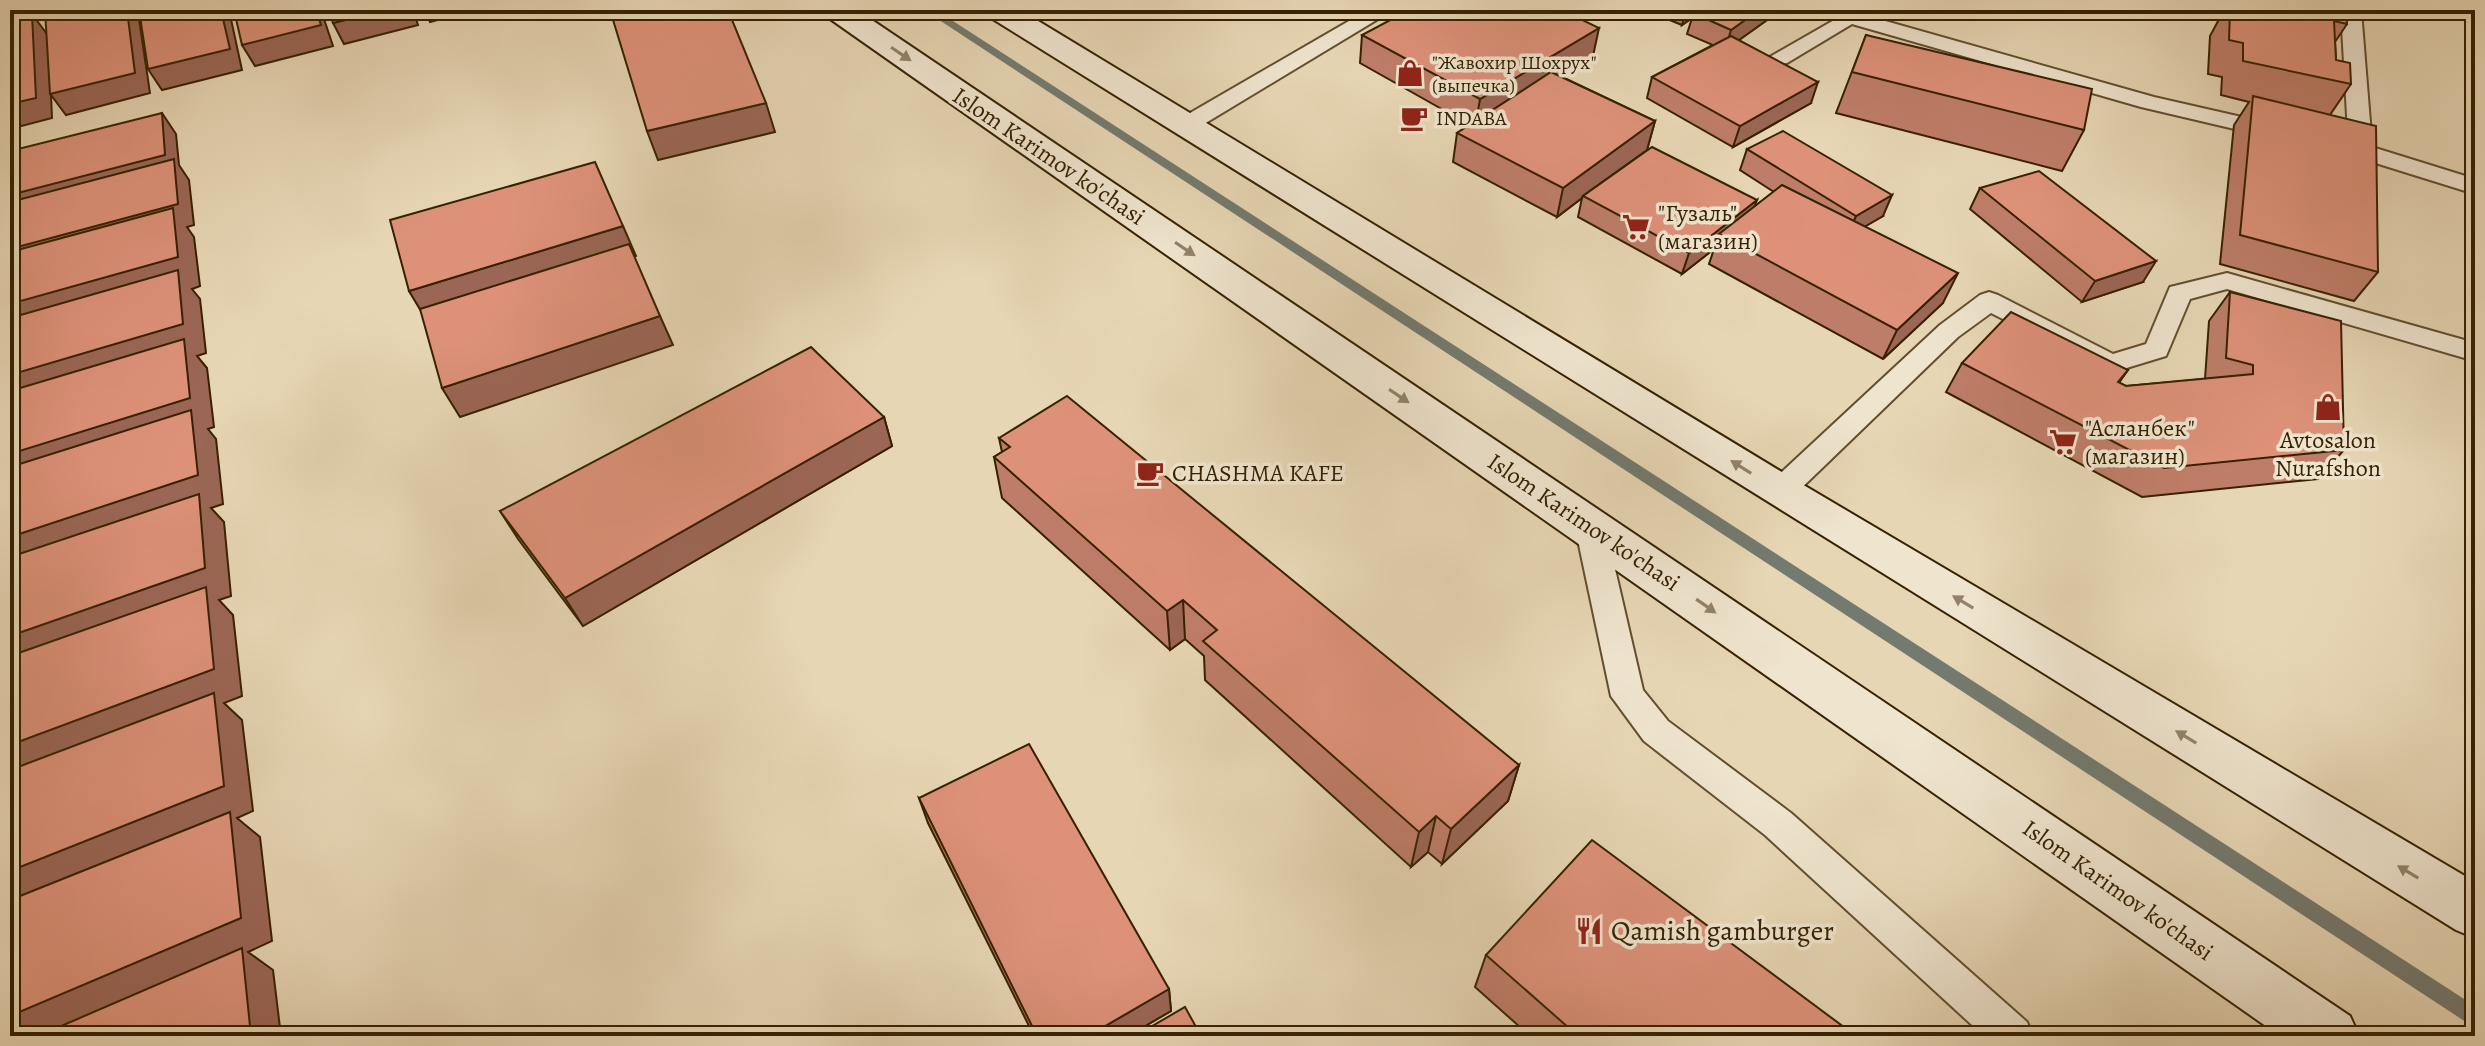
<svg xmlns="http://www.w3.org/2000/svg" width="2485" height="1046" font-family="Alegreya,serif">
<rect width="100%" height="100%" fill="#e7d6b4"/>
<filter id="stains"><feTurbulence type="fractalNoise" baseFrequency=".0025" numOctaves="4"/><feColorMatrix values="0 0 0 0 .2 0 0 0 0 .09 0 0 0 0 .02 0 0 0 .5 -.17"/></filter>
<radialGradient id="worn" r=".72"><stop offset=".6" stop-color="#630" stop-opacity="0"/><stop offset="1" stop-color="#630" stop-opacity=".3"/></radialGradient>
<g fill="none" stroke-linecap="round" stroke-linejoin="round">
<polygon fill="#737a6f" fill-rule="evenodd" points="924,10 936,10 2475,1006 2475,1028"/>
<g stroke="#624e2e" stroke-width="4">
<g id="lane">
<polygon points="1368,10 1393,10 1194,130 1178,130 1175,125 1178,120"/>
<polygon points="2341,10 2361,10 2372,147 2475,179 2475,194 2353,156 2349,151"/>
<polygon points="1850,11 2154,97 2281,126 2284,131 2281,136 2273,138 2141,107 1852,24 1787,63 1779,64 1768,58"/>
<polygon points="2227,273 2475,343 2475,361 2227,289 2190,299 2166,356 2110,373 1991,313 1958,337 1790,499 1780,502 1770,499 1765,491 1770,483 1940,325 1980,295 1989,292 1998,295 2113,354 2146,344 2170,287"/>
<polygon points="1590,514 1601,518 1605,526 1643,690 1668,721 1791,813 2027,1022 2033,1036 1984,1036 1765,835 1644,741 1611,696 1575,526 1579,518"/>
</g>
</g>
<g stroke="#624e2e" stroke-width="4">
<polygon id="street" points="10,10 31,10 27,16 10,20"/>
</g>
<g stroke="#362101" stroke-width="4">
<g id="secondary">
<polygon points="822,10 857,10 2350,1016 2359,1036 2280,1036 826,16"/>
<polygon points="984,10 1020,10 1795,480 2475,882 2475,938 2456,930 988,16"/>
</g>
</g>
<use href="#lane" fill="#efe4ce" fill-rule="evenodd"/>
<use href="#street" fill="#efe4ce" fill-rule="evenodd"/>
<use href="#secondary" fill="#efe4ce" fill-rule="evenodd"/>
</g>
<g fill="#be7d68" stroke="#362101" stroke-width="2">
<polygon points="1645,10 1781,10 1739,40 1811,103 1733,147 1647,98 1652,77 1713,45 1687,34 1692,18 1682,25"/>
<polygon points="2224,10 2346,10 2347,24 2335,42 2336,60 2351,84 2330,115 2378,272 2354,301 2220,264 2234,125 2249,102 2221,95 2222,77 2208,74 2210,36"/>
<polygon points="1362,35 1593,56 1560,76 1655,121 1647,150 1754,207 1774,192 1740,170 1747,149 1883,216 1864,226 1943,303 1883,359 1709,264 1714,249 1682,274 1578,217 1582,198 1557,217 1453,162 1457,133 1470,125 1360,63"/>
<polygon points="1866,35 2084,130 2062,171 1836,113"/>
<polygon points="1980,188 2143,282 2082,302 1970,209"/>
<polygon points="2230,292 2344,450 2318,479 2142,497 1946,392 1962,363 2128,370 2119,383 2126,386 2205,379 2209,321"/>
<polygon points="884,417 892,446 583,626 518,539 500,511"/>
<polygon points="999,438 1519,765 1508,801 1442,864 1428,852 1411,867 1205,680 1204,656 1185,639 1170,650 1002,498 994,457 1002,452"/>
<polygon points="919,798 1169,989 1171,1011 1128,1036 1034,1036 928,823"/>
<polygon points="1486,955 1856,1036 1530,1036 1475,987"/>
</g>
<g fill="#9b6655" stroke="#362101" stroke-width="2">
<polygon points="127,10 136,10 138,12 150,93 66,115 51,95 52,118 10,129 10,104 32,14 47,34"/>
<polygon points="221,10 229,10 242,70 162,90 148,69"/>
<polygon points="316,10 321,10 333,46 255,66 242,45"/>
<polygon points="386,10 413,10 418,25 344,44 333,23"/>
<polygon points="424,10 475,10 430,22"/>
<polygon points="1686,10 1703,10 1693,13 1692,18 1682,25"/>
<polygon points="1759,10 1781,10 1725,50 1731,30"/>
<polygon points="1599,28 1593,56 1475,128 1480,99"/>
<polygon points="1818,82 1811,103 1733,147 1740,126"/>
<polygon points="766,103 775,132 658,160 647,131"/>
<polygon points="162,113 176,134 179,165 189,180 194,225 187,227 194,237 200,286 192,289 200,299 206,353 197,356 207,368 214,427 208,429 216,439 223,504 211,508 224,522 231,596 219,600 233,615 242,696 224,703 242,720 253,811 237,818 260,837 272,941 248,952 273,970 281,1036 10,1036 10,195"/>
<polygon points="1655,121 1647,150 1583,196 1582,198 1557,217 1563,188"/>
<polygon points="1892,195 1883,216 1847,237 1856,216"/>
<polygon points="1757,200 1749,221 1719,234 1714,249 1682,274 1689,253"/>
<polygon points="623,226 636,256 427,321 409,291"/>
<polygon points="2156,261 2143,282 2082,302 2095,281"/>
<polygon points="1958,273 1943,303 1883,359 1897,330"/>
<polygon points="660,316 673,345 460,417 442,388"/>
<polygon points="884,417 892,446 583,626 565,598"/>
<polygon points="1183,600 1185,639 1170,650 1167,611"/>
<polygon points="1519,765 1508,801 1442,864 1451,829"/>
<polygon points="1436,816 1428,852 1411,867 1419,832"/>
<polygon points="1169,989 1171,1011 1128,1036 1088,1036"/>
</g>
<g fill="#dd9179" stroke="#362101" stroke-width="2">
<polygon points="45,10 127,10 135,73 50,94"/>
<polygon points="139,10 221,10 230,49 148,69"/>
<polygon points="234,10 316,10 321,25 242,45"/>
<polygon points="329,10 386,10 333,23"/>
<polygon points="610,10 728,10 766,103 647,131"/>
<polygon points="1409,10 1562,10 1599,28 1480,99 1362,35"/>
<polygon points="1698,10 1759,10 1731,30 1693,13"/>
<polygon points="2230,10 2346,10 2347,24 2334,21 2336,60 2350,63 2351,84 2243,61 2243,43 2229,40"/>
<polygon points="32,14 36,98 10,104 10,19"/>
<polygon points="1866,35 2092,89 2084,130 1852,72"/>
<polygon points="1731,36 1818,82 1740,126 1652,77"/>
<polygon points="1551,72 1655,121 1563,188 1457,133"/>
<polygon points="2253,96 2376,126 2378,272 2240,235"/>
<polygon points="162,113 165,155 10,195 10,151"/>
<polygon points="1783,131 1892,195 1856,216 1747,149"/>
<polygon points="1652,147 1757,200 1689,253 1583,196"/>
<polygon points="174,159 178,204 10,249 10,202"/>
<polygon points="595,162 623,226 409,291 390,220"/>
<polygon points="2039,171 2156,261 2095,281 1980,188"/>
<polygon points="1782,185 1958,273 1897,330 1719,234"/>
<polygon points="173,208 178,257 10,304 10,252"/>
<polygon points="629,244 660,316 442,388 420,309"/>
<polygon points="178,270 183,324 10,375 10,318"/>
<polygon points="2230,292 2341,321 2344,450 2164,468 1962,363 2011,312 2128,370 2118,382 2126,386 2253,374 2253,365 2226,358"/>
<polygon points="184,339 190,398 10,454 10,391"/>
<polygon points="811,347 884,417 565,598 500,511"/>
<polygon points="1067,396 1519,765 1451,829 1436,816 1419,832 1203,641 1217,630 1183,600 1167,611 994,457 1010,447 999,438"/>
<polygon points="191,410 198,475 10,537 10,467"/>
<polygon points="199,494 205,568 10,636 10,557"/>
<polygon points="206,587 214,669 10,745 10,656"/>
<polygon points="214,693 224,786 10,871 10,770"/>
<polygon points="1029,744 1169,989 1088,1036 1037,1036 919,798"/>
<polygon points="230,812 241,918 10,1016 10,900"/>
<polygon points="1592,840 1856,1036 1578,1036 1486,955"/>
<polygon points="242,948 251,1036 38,1036"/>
<polygon points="1185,1007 1201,1036 1135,1036"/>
</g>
<defs><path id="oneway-solid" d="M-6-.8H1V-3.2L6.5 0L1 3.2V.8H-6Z" transform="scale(2)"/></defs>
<g fill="#928268">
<use href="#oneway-solid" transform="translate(901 54) rotate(34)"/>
<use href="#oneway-solid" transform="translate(1185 249) rotate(34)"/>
<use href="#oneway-solid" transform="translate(1399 396) rotate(34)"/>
<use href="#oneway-solid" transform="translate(1741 467) rotate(-148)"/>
<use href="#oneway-solid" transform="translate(1963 602) rotate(-149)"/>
<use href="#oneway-solid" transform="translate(1706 606) rotate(35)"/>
<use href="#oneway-solid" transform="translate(2186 737) rotate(-149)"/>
<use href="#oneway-solid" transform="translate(2408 872) rotate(-149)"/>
</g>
<defs>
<g id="shop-bare" transform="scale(2.16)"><path d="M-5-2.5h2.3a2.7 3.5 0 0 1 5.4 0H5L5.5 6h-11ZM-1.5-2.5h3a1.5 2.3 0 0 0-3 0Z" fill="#8f2418" stroke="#efe4ce" stroke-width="2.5" paint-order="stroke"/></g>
<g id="cafe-bare" transform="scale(2.16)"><path d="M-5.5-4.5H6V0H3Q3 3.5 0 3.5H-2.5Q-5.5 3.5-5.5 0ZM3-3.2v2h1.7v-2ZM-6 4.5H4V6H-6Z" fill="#8f2418" stroke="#efe4ce" stroke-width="2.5" paint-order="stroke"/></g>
<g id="supermarket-bare" transform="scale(2.16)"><path d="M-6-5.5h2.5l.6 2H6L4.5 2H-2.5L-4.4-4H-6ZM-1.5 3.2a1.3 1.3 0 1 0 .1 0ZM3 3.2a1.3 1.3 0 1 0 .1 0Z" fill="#8f2418" stroke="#efe4ce" stroke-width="2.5" paint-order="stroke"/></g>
<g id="restaurant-bare" transform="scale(2.16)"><path d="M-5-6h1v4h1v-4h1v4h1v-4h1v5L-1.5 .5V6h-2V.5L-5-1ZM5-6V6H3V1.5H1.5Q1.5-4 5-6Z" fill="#8f2418" stroke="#efe4ce" stroke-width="2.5" paint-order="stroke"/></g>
</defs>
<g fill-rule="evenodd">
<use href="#shop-bare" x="1410" y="73"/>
<use href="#cafe-bare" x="1414" y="118"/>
<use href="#supermarket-bare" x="1636" y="227"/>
<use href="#shop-bare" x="2328" y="407"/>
<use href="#supermarket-bare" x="2063" y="442"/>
<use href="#cafe-bare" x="1150" y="473"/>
<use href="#restaurant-bare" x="1589" y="931"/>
</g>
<g text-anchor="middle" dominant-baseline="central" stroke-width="7" stroke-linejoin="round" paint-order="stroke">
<g font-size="20" fill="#362101" stroke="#efe4ce" text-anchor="start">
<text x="1432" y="62">"Жавохир Шохрух"<tspan x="1432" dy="23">(выпечка)</tspan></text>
<text x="1436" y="118">INDABA</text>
</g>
<g font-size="24" fill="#362101" stroke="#efe4ce">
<text transform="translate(1049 156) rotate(34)">Islom Karimov ko'chasi</text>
<text transform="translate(1584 522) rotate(34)">Islom Karimov ko'chasi</text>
<text transform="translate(2118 890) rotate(35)">Islom Karimov ko'chasi</text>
</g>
<g font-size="24" fill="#362101" stroke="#efe4ce" text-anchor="start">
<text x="1658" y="213">"Гузаль"<tspan x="1658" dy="28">(магазин)</tspan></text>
<text x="2085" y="428">"Асланбек"<tspan x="2085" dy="28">(магазин)</tspan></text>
<text x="2328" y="440" text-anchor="middle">Avtosalon<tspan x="2328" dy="28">Nurafshon</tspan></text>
<text x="1172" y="473">CHASHMA KAFE</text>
</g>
<g font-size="28" fill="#362101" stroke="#efe4ce" text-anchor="start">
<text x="1611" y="931">Qamish gamburger</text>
</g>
</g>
<rect width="2485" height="1046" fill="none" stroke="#e7d6b4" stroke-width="40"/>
<rect x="12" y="12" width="2461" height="1022" fill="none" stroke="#362101" stroke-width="4"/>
<rect x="20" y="20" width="2445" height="1006" fill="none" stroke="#362101" stroke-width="2"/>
<rect width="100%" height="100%" filter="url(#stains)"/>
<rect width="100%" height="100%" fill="url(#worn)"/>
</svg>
